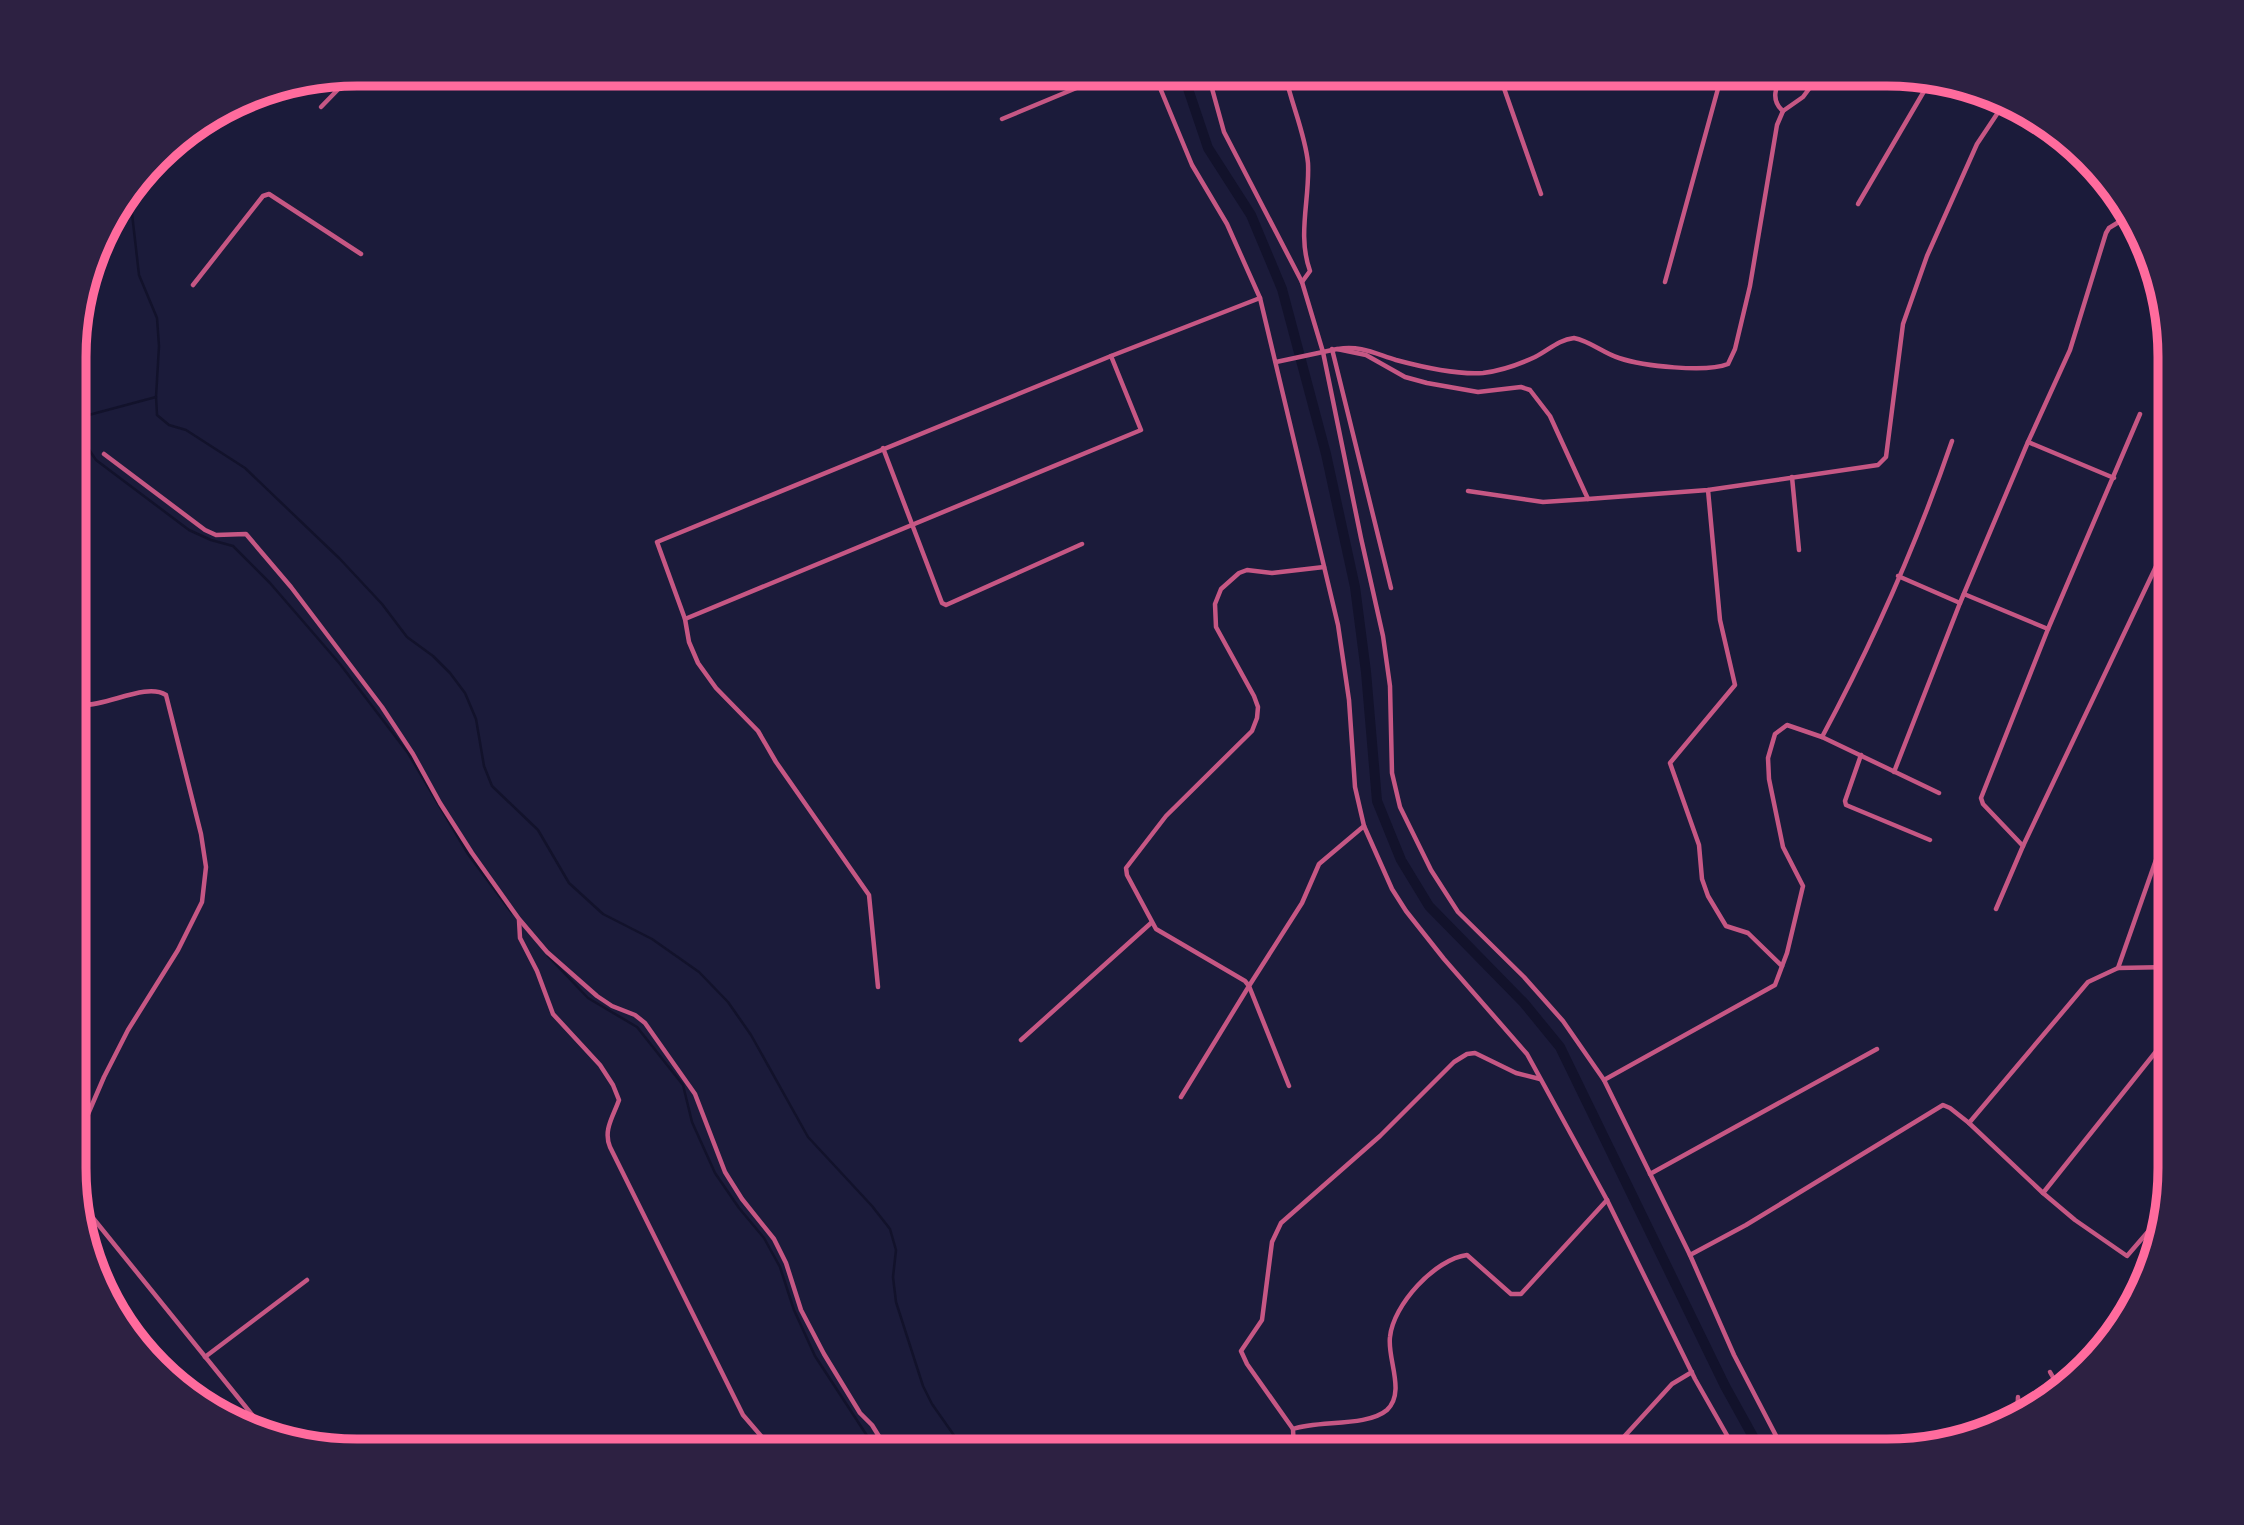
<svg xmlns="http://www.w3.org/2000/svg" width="2244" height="1525" font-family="'Roboto Serif',serif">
<rect width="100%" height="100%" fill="#1b1b3a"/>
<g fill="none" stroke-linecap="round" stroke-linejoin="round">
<g stroke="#12122b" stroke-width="2.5">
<polyline points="130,196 139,275 157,318 159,346 156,397 157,415 169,425 186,430 245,468 340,559 382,604 407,637 433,656 450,673 465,693 476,719 484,766 492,786 538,830 569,883 603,914 652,939 699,972 728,1002 751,1035 808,1137 872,1206 890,1229 896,1250 893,1277 896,1302 923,1386 932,1404 965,1451"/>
<path d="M156,397L85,416C73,429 88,448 96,460L189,530L211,540L233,546L270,583L340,664L408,753L468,854L512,913"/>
<polyline points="548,956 588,998 637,1027 683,1085 692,1122 715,1173 739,1208 764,1238 780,1267 794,1310 815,1356 877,1451"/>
</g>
<polyline stroke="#12122b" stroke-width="10" points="1183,74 1208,148 1251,215 1282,289 1326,454 1355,587 1366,672 1377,801 1401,860 1429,906 1524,1003 1560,1047 1725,1386 1761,1451"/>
<g stroke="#c65784" stroke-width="4.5">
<polyline points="1152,74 1158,83 1192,165 1227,224 1260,298 1338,625 1349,700 1355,787 1364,826 1392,889 1406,911 1444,959 1527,1054 1607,1200 1695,1379 1736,1451"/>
<polyline points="1208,74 1224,132 1302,282 1323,352 1361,538 1383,636 1390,686 1392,773 1400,807 1431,870 1458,912 1524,977 1563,1021 1604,1080 1690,1255 1734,1355 1784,1451"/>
<path d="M1285,74C1291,103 1305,133 1308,163C1310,199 1297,235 1310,271L1302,282"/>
<polyline points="1499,74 1541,194"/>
<path d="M1782,74C1776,87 1770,100 1783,111"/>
<polyline points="321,107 353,74"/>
<polyline points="1002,119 1110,74"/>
<polyline points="1858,204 1930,81"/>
<polyline points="1665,282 1722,74"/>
<polyline points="193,285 263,196 269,194 361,254"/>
<polyline points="1332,349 1391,588"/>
<path d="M1338,349C1360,345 1376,354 1396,360C1422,367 1455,375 1483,373C1499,371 1520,364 1535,357C1549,350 1558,340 1574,338C1590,341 1603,353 1619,358C1643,366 1706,373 1728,364L1735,349L1750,286L1777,125L1783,111L1803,97L1820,74"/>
<polyline points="2158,351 2170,369"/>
<polyline points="1276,362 1337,349 1366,355 1405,377 1427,383 1478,392 1521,387 1530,390 1550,416 1588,499 1708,490 1878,465 1886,457 1903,324 1927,256 1977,144 2005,102"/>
<polyline points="2028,442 2114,478"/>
<polyline points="883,448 942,603 946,605 1082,544"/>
<polyline points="104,454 205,530 216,535 246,534 291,587 382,707 413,754 440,803 472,853 519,919 547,952 597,996 612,1006 635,1015 645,1023 695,1094 725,1172 742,1199 774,1239 786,1263 801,1310 824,1354 860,1413 872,1425 888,1451"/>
<polyline points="1792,477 1799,550"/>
<polyline points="1708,490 1720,620 1735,685 1670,763 1699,845 1702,879 1708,896 1726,926 1748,933 1782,966"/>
<polyline points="1468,491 1543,502 1588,499"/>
<polyline points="1898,576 1960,603"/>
<polyline points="1964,594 2048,629"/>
<polyline points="685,619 1141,430 1111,356"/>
<path d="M76,698L81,705C106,707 146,682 166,695L201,834L206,867L202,902L178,950L128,1030L104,1077L76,1142"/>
<path d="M1822,737C1873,642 1917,543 1952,441"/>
<polyline points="1861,755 1845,801 1846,805 1930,840"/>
<polyline points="1894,772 1960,603 2028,442 2070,350 2106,233 2109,228 2132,214"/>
<polyline points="2023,846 1983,804 1981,798 2048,629 2140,414"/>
<polyline points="1996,909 2023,846 2170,537"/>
<path d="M519,920L520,938L537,971L553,1014L600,1065L613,1085L619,1100C613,1117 603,1130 610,1147L743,1415L774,1451"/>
<polyline points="2118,968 2170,820"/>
<polyline points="878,987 869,895 776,762 758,731 716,688 698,663 689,642 685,619 657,542 1111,356 1260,298"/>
<polyline points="1021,1040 1151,923"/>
<polyline points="1604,1080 1775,985 1787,953 1803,886 1783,847 1769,779 1768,758 1775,734 1787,725 1822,737 1939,793"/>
<polyline points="1289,1086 1249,986 1302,903 1319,864 1364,826"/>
<polyline points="1181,1097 1249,986 1245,981 1156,929 1127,875 1126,868 1166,816 1252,731 1257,718 1258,707 1254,696 1216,627 1215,604 1221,589 1239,573 1247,570 1272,573 1324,567"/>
<polyline points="1969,1123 2043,1193 2075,1220 2127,1256 2165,1212"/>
<polyline points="1650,1174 1877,1049"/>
<polyline points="2043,1193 2170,1034"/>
<polyline points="76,1197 270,1437"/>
<polyline points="1690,1255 1746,1225 1943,1105 1950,1108 1969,1123 2088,982 2118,968 2170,967"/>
<polyline points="205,1357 307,1280"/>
<polyline points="2050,1372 2058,1386"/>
<polyline points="2017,1417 2018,1397"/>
<polyline points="1293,1429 1247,1364 1241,1351 1262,1320 1272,1242 1281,1223 1380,1136 1454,1062 1467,1054 1475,1053 1516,1073 1540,1079"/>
<polyline points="391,1448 394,1451"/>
<polyline points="1163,1451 1181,1440"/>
<path d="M1294,1451L1293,1429C1318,1420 1367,1427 1387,1410C1406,1392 1387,1359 1390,1337C1393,1305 1435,1259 1467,1255L1511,1294H1521L1607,1200"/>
<polyline points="1611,1451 1672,1384 1692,1372"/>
</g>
</g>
<path d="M0 0H2244V1525H0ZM357 86H1887A271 271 0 0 1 2158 357V1168A271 271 0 0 1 1887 1439H357A271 271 0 0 1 86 1168V357A271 271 0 0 1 357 86Z" fill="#2d2142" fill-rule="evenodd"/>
<path fill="none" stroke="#ff6b9d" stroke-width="9" d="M357 86H1887A271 271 0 0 1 2158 357V1168A271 271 0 0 1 1887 1439H357A271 271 0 0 1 86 1168V357A271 271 0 0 1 357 86Z"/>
</svg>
